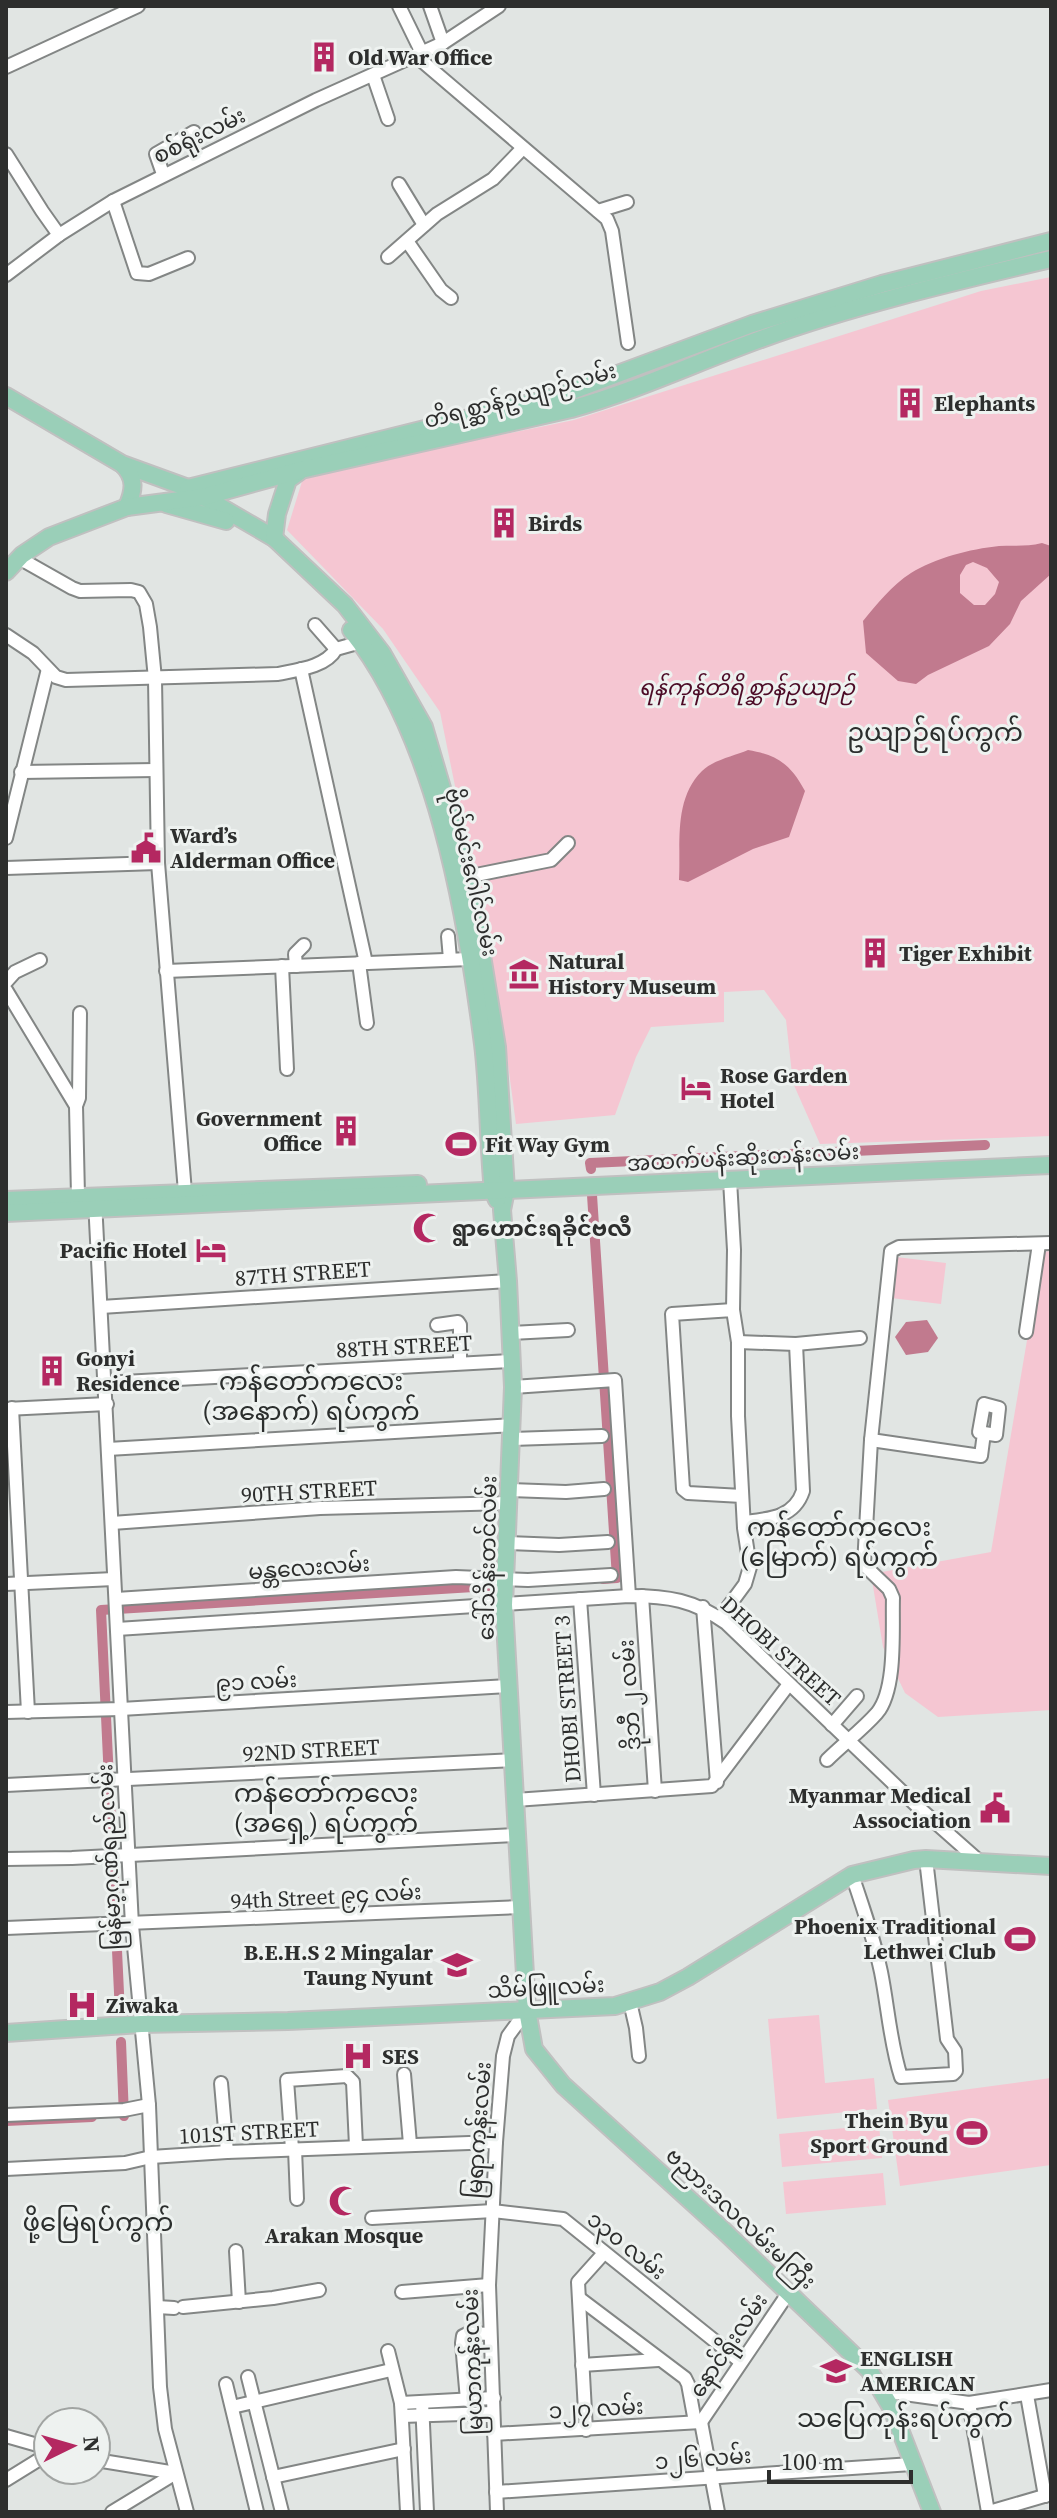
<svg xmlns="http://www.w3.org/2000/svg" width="1057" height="2518" font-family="'Source Serif 4','Noto Sans Myanmar',serif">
<rect width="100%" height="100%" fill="#e1e5e3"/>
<g fill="#f5c6d2">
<polygon points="1051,277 1051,1136 820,1144 793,1083 786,1020 764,990 724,992 724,1022 651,1027 636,1057 615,1115 516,1124 501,1013 440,712 383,629 287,530 304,475 574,420 981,291"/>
<polygon points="1051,1251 1051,1710 938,1717 905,1693 883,1647 871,1574 991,1552 1042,1252"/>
<polygon points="896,1257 946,1263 941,1304 891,1298"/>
<polygon points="819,2015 825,2083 874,2078 877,2109 777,2119 768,2019"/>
<polygon points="1051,2078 1051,2165 900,2186 888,2100"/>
<polygon points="879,2125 882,2158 782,2167 779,2134"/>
<polygon points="883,2173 886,2205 786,2214 783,2182"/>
</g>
<g fill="#c17a8e" fill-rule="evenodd">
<path d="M1042,543L1051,546V574L1021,601L1010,624L989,646L928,675L916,684L898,681L866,653L863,621C877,604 892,585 911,573C935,558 970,549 999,546C1014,545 1027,547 1042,543ZM973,562L987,568L999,582L995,594L985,605H974L960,593V575L966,565Z"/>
<path d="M748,750C778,755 791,765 805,791L789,837L753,849L688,882L679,880C681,844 673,800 702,771C713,760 734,756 748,750Z"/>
<polygon points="927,1320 938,1338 928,1352 906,1355 895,1337 906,1322"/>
</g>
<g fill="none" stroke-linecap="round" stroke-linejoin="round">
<g stroke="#c17a8e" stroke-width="10">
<polyline points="591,1169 590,1163 985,1145"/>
<polyline points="592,1195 617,1578 603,1579"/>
<polyline points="120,2014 101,1610 490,1586"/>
<polyline points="121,2042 124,2116"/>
<polyline points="6,2121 92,2117"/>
</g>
<g stroke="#838685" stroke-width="16">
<g id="minor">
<polyline points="399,6 422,53"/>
<polyline points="430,6 443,43"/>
<polyline points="416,56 607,219 612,231 628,343"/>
<polyline points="6,67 138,6"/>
<polyline points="373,75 388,119"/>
<polyline points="6,154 42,211 59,235"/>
<polyline points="163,174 156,154 194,132"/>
<polyline points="399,184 424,225"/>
<polyline points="113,201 137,273 149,274 188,258"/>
<polyline points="598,211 627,202"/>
<polyline points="407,241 441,290 451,298"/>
<polyline points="388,257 437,214 493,179 523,148"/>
<polyline points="6,275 59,235 113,201 316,100 443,43 499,6"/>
<polyline points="19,558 72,588 80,591 131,590 139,592 146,604 150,627 155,679 158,863 185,1192"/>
<polyline points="315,625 336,649"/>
<path d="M6,635L33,653L56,677L66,680L278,674C297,670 326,667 336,649L361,642"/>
<polyline points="301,669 366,963"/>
<polyline points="21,772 156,770"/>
<polyline points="6,838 48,669"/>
<polyline points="6,868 158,863"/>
<polyline points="466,877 551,860 568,843"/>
<polyline points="448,936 450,959"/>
<polyline points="359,963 367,1023"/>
<polyline points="282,966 287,1069"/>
<polyline points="296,966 295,954 304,945"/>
<polyline points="166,971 470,959"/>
<polyline points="6,982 15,972 40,960"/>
<polyline points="6,990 76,1106 78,1196"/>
<polyline points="76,1106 79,1098 80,1013"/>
<polyline points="730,1180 734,1250 733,1310"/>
<polyline points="95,1201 132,1925 149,2105 160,2387 165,2429 187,2512"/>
<polyline points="101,1307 508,1281"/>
<polyline points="437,1325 458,1322 460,1325 460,1362"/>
<polyline points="1026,1332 1039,1244"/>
<polyline points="511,1333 568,1330"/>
<polyline points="738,1342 796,1344 860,1338"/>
<polyline points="105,1383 512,1361"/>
<polyline points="513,1387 615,1380 629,1596"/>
<polyline points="12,1408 28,1712"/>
<polyline points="6,1409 107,1404"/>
<polyline points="512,1439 602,1436"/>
<polyline points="871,1440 981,1456 984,1433 979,1432 984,1404 999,1408 996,1435 984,1433"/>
<polyline points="108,1449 513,1425"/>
<polyline points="510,1490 566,1492 604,1489"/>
<path d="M744,1522C769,1519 794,1518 803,1491L796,1344"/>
<polyline points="112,1523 320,1508 508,1503"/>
<polyline points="506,1543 559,1545 608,1542"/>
<polyline points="6,1584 114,1579"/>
<polyline points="642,1596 655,1791"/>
<polyline points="116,1599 456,1577 528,1580 611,1575"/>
<polyline points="580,1599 594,1795"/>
<polyline points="703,1607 717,1782"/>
<polyline points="720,1618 745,1584 750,1567 744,1528 738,1416 738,1342 733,1310 672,1314 683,1489 688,1493 742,1496"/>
<path d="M117,1629L629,1596C668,1596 694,1600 726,1623L918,1807L979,1861"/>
<polyline points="6,1712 121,1709 508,1686"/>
<polyline points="832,1725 857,1696"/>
<path d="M827,1760C843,1744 862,1730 877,1713C897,1689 892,1628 893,1598L889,1589L864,1565L871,1440L891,1251L899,1247L1051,1243"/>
<polyline points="6,1785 513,1760"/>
<polyline points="515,1800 712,1786 789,1684"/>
<polyline points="6,1859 72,1858 517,1835"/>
<path d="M852,1875C863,1907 874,1939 881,1972C888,2007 890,2043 901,2077L953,2074L956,2071L955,2051L947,2039L926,1859"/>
<polyline points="6,1928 521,1907"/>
<polyline points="630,2002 636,2028 639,2056"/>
<polyline points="404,2074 410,2144"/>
<polyline points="221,2083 227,2152"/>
<polyline points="6,2115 124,2110 149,2105"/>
<polyline points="292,2149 287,2080 347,2076 353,2082 356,2146"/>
<polyline points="295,2149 297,2199"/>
<polyline points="6,2169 125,2163 151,2157 227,2152 496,2142"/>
<polyline points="372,2218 493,2211 563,2219 741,2362"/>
<polyline points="236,2251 239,2302"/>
<polyline points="402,2292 489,2285"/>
<polyline points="579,2298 685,2378 688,2384 695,2422"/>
<polyline points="157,2307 174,2308"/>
<polyline points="183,2307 273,2298 319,2290"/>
<polyline points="388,2351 401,2403 407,2512"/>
<polyline points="582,2365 658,2360"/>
<polyline points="248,2377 282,2512"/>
<polyline points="226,2384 257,2512"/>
<polyline points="883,2391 969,2403 1051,2390"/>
<polyline points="1027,2395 1045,2496"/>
<polyline points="467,2400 462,2343 463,2336 469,2333 490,2334"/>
<polyline points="422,2402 427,2512"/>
<polyline points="401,2403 494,2398"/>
<polyline points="969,2403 988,2512"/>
<polyline points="232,2407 391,2370"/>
<polyline points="402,2416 493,2413"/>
<polyline points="701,2422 789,2292"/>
<polyline points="701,2422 718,2512"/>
<polyline points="586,2430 578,2282 604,2253"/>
<polyline points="494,2434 701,2422"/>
<polyline points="6,2436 48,2448"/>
<polyline points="96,2460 176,2473"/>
<polyline points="273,2477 404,2449"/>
<polyline points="6,2480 48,2454"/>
<polyline points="496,2492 912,2464"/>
<polyline points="112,2512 176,2473"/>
<polyline points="497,2512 489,2285 496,2142 503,2056 508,2036 527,2010"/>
<polyline points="989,2512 1051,2494"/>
</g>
</g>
<g stroke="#c0c0c0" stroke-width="20">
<g id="major">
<polyline points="6,396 122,464 188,488 274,538 345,605 382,653 424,727 462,856 477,925 497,1047 506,1190 502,1210 508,1281 513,1387 504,1605 527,2010 534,2049 563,2085 724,2231 869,2370 892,2409 932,2512"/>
<path d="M123,465C136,478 134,491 127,507"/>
<polyline points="188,488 561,395 752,324 882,284 1051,241"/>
<polyline points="166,504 226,521"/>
<polyline points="274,538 277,514 288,480 299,472"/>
<path d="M6,572L22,555L49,537L127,507L203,497L301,470L571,409C636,391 697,362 761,339C855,305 954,282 1051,259"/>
<path d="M351,630C436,737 466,912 483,1044C489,1093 488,1142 493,1191L497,1200"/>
<polyline points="6,1200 418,1184"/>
<polyline points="6,1213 1051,1165"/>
<polyline points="6,2033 141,2024 288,2021 615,2006 660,1992 688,1977 852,1875 914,1860 926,1859 1051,1866"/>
</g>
</g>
<use href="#minor" stroke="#fff" stroke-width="12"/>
<use href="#major" stroke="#9acfb8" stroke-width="16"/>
</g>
<defs>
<g id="building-bare" transform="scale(2.4)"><path d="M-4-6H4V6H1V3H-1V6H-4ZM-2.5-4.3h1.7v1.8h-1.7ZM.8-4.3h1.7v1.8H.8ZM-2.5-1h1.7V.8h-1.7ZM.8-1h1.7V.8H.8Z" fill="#b42861" stroke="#eef2f0" stroke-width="2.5" paint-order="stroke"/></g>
<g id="civic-bare" transform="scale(2.4)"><path d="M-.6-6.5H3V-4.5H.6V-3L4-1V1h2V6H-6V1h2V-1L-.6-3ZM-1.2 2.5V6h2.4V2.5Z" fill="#b42861" stroke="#eef2f0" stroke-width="2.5" paint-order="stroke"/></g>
<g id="museum-bare" transform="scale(2.4)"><path d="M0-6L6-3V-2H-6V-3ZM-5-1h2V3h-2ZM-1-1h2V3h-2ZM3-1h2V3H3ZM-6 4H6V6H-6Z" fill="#b42861" stroke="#eef2f0" stroke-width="2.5" paint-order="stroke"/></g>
<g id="hotel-bare" transform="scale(2.4)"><path d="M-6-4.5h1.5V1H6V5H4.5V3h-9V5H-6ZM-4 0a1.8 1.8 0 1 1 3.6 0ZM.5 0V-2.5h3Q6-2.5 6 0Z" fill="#b42861" stroke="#eef2f0" stroke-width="2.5" paint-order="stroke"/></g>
<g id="stadium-bare" transform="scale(2.4)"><path d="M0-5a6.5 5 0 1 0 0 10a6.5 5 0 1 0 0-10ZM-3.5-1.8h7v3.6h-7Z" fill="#b42861" stroke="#eef2f0" stroke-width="2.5" paint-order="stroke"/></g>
<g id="mosque-bare" transform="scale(2.4)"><path d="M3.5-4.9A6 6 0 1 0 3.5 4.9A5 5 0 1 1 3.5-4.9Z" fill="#b42861" stroke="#eef2f0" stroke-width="2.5" paint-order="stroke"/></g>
<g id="school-bare" transform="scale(2.4)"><path d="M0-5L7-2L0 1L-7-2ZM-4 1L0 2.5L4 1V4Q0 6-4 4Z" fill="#b42861" stroke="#eef2f0" stroke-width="2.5" paint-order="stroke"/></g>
<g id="hospital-bare" transform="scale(2.4)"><path d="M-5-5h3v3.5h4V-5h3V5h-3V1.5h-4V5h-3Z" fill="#b42861" stroke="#eef2f0" stroke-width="2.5" paint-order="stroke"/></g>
</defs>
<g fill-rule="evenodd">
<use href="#building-bare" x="324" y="57"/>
<use href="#building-bare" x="910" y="403"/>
<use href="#building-bare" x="504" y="523"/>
<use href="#civic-bare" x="146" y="848"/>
<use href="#building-bare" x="875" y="953"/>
<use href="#museum-bare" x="524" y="974"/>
<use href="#hotel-bare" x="696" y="1088"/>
<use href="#building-bare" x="346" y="1131"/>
<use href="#stadium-bare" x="461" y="1144"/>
<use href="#mosque-bare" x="428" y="1228"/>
<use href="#hotel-bare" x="211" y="1250"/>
<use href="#building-bare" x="52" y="1371"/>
<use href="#civic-bare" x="995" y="1808"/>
<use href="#stadium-bare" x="1020" y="1939"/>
<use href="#school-bare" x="457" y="1965"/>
<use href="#hospital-bare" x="82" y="2005"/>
<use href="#hospital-bare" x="358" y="2056"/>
<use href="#stadium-bare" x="972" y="2133"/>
<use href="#mosque-bare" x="344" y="2201"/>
<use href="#school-bare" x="836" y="2371"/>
</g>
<g text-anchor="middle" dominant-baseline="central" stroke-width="6" stroke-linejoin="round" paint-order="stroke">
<g font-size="22" font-weight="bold" fill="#2d2e2d" stroke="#eef2f0" text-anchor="start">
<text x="348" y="57">Old War Office</text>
<text x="934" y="403">Elephants</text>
<text x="528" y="523">Birds</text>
<text x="170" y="835">Ward’s<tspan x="170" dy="25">Alderman Office</tspan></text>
<text x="899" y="953">Tiger Exhibit</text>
<text x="548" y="961">Natural<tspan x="548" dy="25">History Museum</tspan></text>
<text x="720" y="1075">Rose Garden<tspan x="720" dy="25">Hotel</tspan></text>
<text x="322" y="1118" text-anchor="end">Government<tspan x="322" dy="25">Office</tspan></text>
<text x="485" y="1144">Fit Way Gym</text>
<text x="452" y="1228">ရွာဟောင်းရခိုင်ဗလီ</text>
<text x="187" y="1250" text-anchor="end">Pacific Hotel</text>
<text x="76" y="1358">Gonyi<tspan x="76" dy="25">Residence</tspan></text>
<text x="971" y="1795" text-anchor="end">Myanmar Medical<tspan x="971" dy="25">Association</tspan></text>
<text x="996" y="1926" text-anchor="end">Phoenix Traditional<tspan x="996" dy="25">Lethwei Club</tspan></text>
<text x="433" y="1952" text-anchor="end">B.E.H.S 2 Mingalar<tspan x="433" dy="25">Taung Nyunt</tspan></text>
<text x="106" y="2005">Ziwaka</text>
<text x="382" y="2056">SES</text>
<text x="948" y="2120" text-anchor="end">Thein Byu<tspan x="948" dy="25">Sport Ground</tspan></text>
<text x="344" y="2235" text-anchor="middle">Arakan Mosque</text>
<text x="860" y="2358">ENGLISH<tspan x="860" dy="25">AMERICAN</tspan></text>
</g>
<g font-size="22" fill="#2d2e2d" stroke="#eef2f0">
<text transform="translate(199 135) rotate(-26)">စစ်ရုံးလမ်း</text>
<text transform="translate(520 395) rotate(-15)">တိရစ္ဆာန်ဥယျာဉ်လမ်း</text>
<text transform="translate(472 872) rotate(77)">ဗိုလ်မင်းဂေါင်လမ်း</text>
<text transform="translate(743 1157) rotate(-3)">အထက်ပန်းဆိုးတန်းလမ်း</text>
<text transform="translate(303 1273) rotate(-4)">87TH STREET</text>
<text transform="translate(404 1346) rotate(-3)">88TH STREET</text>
<text transform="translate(309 1491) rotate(-3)">90TH STREET</text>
<text transform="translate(487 1558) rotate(-89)">ဒေါ်သိန်းတင်လမ်း</text>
<text transform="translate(309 1567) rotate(-4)">မန္တလေးလမ်း</text>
<text transform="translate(781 1651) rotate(42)">DHOBI STREET</text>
<text transform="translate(256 1681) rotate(-3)">၉၁ လမ်း</text>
<text transform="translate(629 1695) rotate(-94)">ဒိုဘီ ၂ လမ်း</text>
<text transform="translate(567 1699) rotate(-94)">DHOBI STREET 3</text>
<text transform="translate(311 1750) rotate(-3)">92ND STREET</text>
<text transform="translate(109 1857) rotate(-93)">မြန်မာ့ဂုဏ်ရည်လမ်း</text>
<text transform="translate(326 1896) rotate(-3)">94th Street ၉၄ လမ်း</text>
<text transform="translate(546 1987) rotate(-3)">သိမ်ဖြူလမ်း</text>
<text transform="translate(478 2130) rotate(-86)">မြရာကုန်းလမ်း</text>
<text transform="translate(249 2132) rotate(-3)">101ST STREET</text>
<text transform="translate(741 2218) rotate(43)">ဗညားဒလလမ်းမကြီး</text>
<text transform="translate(627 2245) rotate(39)">၁၃၀ လမ်း</text>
<text transform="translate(728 2345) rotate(-56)">နောင်ရိုးလမ်း</text>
<text transform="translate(472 2362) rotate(-92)">မြယာကုန်းလမ်း</text>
<text transform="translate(596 2408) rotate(-3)">၁၂၇ လမ်း</text>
<text transform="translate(703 2458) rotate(-4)">၁၂၆ လမ်း</text>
</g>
<g font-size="22" font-style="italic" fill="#4c0b26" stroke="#eef2f0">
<text x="747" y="687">ရန်ကုန်တိရိစ္ဆာန်ဥယျာဉ်</text>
</g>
<g font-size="26" fill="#2b2e2d" stroke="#eef2f0">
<text x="935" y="732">ဥယျာဉ်ရပ်ကွက်</text>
<text x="311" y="1381">ကန်တော်ကလေး<tspan x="311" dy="30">(အနောက်) ရပ်ကွက်</tspan></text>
<text x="839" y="1527">ကန်တော်ကလေး<tspan x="839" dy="30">(မြောက်) ရပ်ကွက်</tspan></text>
<text x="326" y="1793">ကန်တော်ကလေး<tspan x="326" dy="30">(အရှေ့) ရပ်ကွက်</tspan></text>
<text x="98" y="2222">ဖို့မြေရပ်ကွက်</text>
<text x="905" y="2418">သပြေကုန်းရပ်ကွက်</text>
</g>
</g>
<rect width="1057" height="2518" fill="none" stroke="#2d2e2d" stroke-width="16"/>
<g transform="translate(72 2446) rotate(85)"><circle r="38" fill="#eef2f0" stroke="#a1a4a2" stroke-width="2"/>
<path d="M0-6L14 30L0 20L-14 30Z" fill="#b42861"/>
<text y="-12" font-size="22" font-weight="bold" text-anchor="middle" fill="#2d2e2d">N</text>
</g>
<path d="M769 2470v12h142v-12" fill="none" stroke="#2d2e2d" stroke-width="4"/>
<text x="781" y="2470" font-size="24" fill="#2d2e2d" stroke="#eef2f0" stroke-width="6" paint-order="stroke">100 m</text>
</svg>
